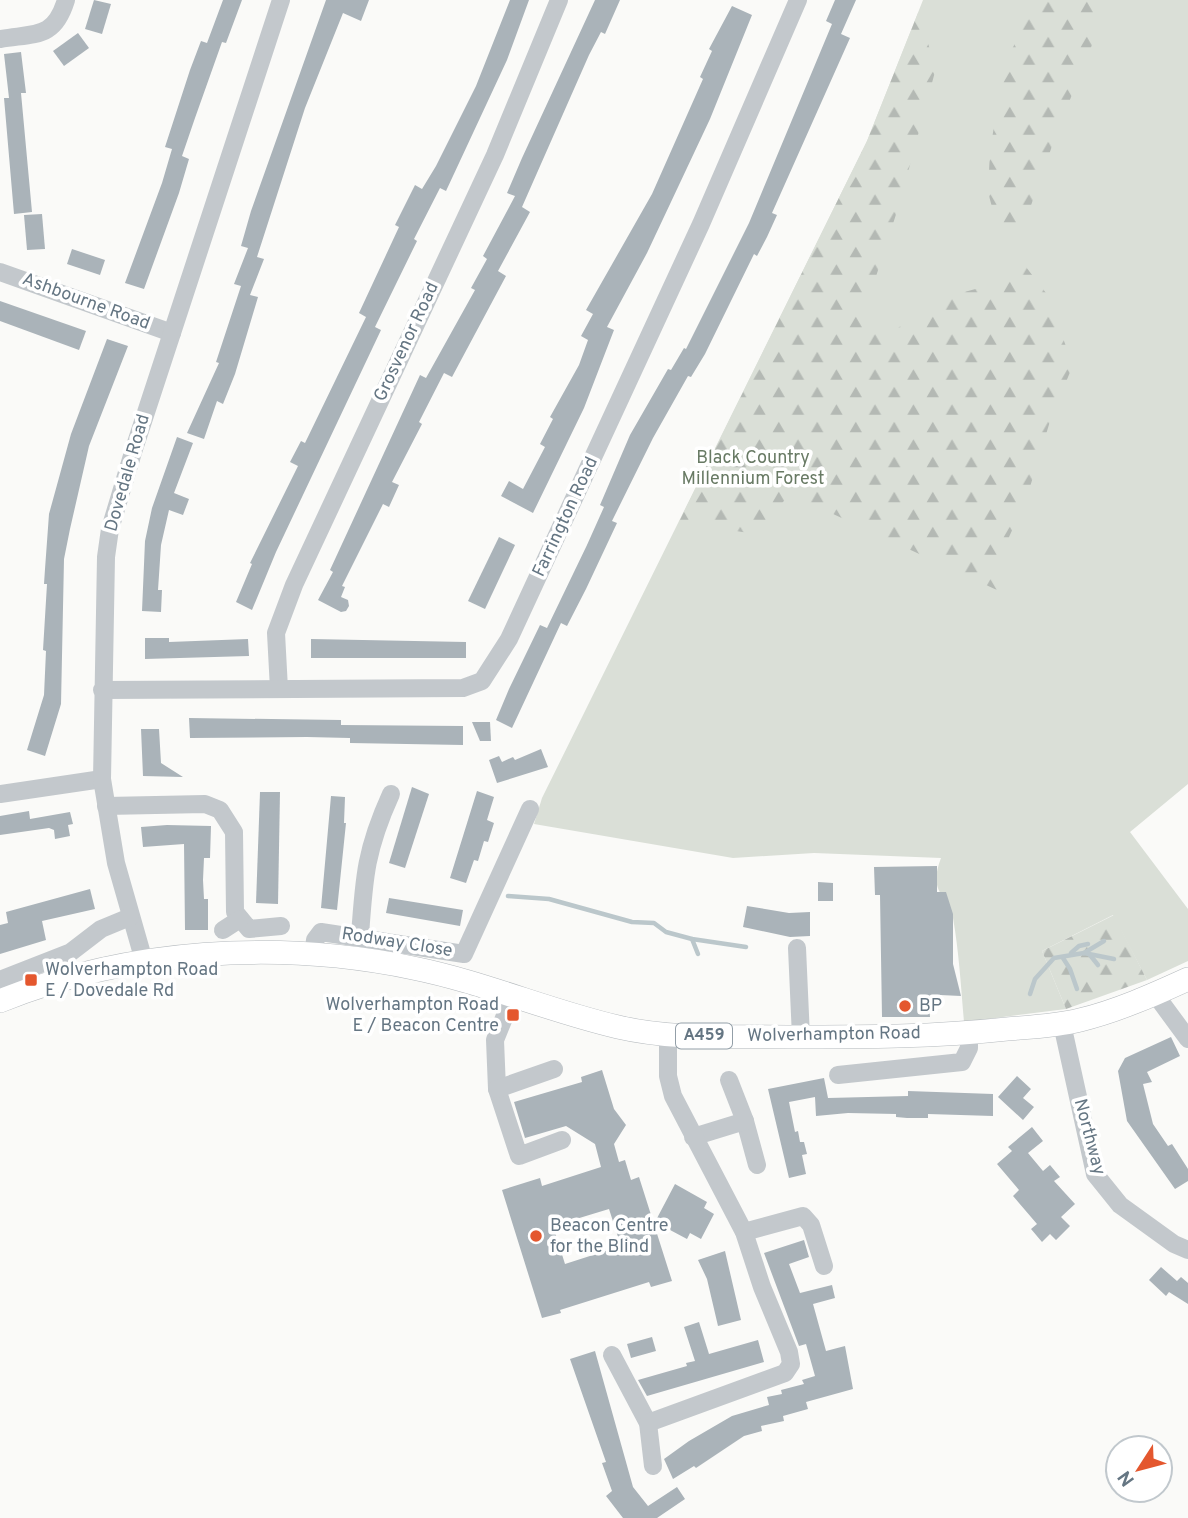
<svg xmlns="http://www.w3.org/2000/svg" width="1188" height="1518" font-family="Overpass,sans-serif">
<defs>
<pattern id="forest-firs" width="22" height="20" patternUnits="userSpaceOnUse" patternTransform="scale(1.75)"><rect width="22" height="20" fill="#dadfd7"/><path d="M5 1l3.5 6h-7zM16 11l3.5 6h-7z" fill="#b4b9b4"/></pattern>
</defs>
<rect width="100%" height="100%" fill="#fafaf8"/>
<path fill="#dadfd7" d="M923,0H1188V784L1130,832L1188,909V961L1147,980L1113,915L1042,951L1066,1009L964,1022C961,987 959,952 953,918C949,894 927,895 941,858L814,853L733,858L534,824L542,798L867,141Z"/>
<g fill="url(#forest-firs)">
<polygon points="1021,0 1110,0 1057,132 1018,242 997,226 988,192 990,151 1004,65 1034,6"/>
<polygon points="918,13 936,68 900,202 861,323 891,333 938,299 983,287 1026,267 1046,293 1073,365 1051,418 1026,500 1009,537 999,591 790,494 755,534 679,522 867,141"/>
<polygon points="1114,915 1147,980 1066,1009 1042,951"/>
</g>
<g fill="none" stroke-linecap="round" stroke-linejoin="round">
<g stroke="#bbc7cb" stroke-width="4.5">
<polyline points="508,896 549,899 632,922 654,923 666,932 692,939 746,947"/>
<polyline points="692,939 698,954"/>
<polyline points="1071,953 1079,946 1088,944"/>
<polyline points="1084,953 1104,941"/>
<polyline points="1090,955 1098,965"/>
<polyline points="1063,958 1070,969 1077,989"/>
<polyline points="1030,994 1035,979 1054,958 1084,953 1114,959"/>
</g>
</g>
<g fill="#aab3b9" fill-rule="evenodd">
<polygon points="94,0 111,4 102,34 85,29"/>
<polygon points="223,0 242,0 226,43 222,42 195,118 182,156 189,159 179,193 144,289 125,283 162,183 172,149 165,147 190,70 201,41 207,43"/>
<polygon points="326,0 369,0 361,21 343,13 305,108 257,257 264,259 250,295 258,297 235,374 223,404 217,401 204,439 187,433 219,363 216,362 241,286 234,284 248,248 241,246 251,211"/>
<polygon points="510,0 529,0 507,60 446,191 440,188 414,239 417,241 375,327 381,330 276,552 252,610 236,602 252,564 250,563 298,466 290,462 301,441 305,443 366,317 359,313 399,227 395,225 415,185 422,189 436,166 476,86"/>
<polygon points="595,0 620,0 605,34 601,32 589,55 522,207 530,212 498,271 506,276 452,377 444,373 419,422 422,424 392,482 399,485 389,507 383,504 342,586 345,587 341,597 348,600 349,606 346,611 341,612 318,600 333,572 330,570 420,375 426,378 475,290 471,288 487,259 483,256 515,196 507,193 522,158"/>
<polygon points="835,0 856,0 841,34 850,38 772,213 777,215 767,237 757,256 754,254 705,354 691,377 688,376 653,438 612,521 617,523 586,589 567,626 561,623 512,728 496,720 509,689 540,625 547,628 587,545 604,507 600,505 630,435 668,369 671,370 684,348 686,349 749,223 832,24 826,21"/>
<polygon points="732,6 752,15 710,119 647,253 607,327 614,330 584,408 533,513 501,496 509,481 523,489 545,447 540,444 553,419 550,417 579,365 588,340 581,336 593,314 586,310 652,194 703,79 700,77 712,51 709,49"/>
<polygon points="78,33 89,48 64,66 53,51"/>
<polygon points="21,52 26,93 21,93 32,212 14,214 4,98 9,98 4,54"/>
<polygon points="42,214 45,249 27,250 24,215"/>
<polygon points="72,249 105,260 100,275 67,264"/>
<polygon points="0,301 86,331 79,350 0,321"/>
<polygon points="107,339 128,346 89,446 70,529 64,559 61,704 45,756 27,750 44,695 46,651 43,650 47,584 44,584 45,569 49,514 71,434"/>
<polygon points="177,437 193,443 174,493 189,499 183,515 169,510 161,545 158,590 162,590 161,612 142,611 145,541 152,508"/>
<polygon points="499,537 515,545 485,609 468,601"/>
<polygon points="145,638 169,638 169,642 248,639 249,656 145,659"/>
<polygon points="311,639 466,642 466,658 311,658"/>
<polygon points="189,718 341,720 341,725 463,726 463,745 350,743 350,738 307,737 190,738"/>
<polygon points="472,722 490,722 491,741 480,741"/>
<polygon points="141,729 159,729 161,763 183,777 143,776"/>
<polygon points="541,749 548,767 497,783 489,760 499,756 502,762 513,757 515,760"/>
<polygon points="412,787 429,794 405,868 389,863"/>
<polygon points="477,791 494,797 487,820 494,823 488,842 484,841 478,861 474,860 466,883 450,878"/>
<polygon points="260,792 280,792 278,904 256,903"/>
<polygon points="331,796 345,797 344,823 346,823 337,910 321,908"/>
<polygon points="29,811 30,819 70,812 73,824 68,825 70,836 55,839 54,830 49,828 0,835 0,816"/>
<polygon points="167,825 211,826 210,858 204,858 203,880 204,899 208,899 208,930 185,930 184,844 143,847 141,827"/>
<polygon points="937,866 937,892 946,892 953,914 953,964 961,996 940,995 929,1005 930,1017 882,1017 880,895 875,895 874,867"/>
<polygon points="818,882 833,883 833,901 818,901"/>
<polygon points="90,889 95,909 42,921 46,940 0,954 0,925 8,923 6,912"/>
<polygon points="389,898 463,910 460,926 386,913"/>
<polygon points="747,906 789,913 810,912 810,936 790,937 743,927"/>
<polygon points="1171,1037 1180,1056 1147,1072 1152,1082 1143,1084 1153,1124 1168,1146 1172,1144 1188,1169 1188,1181 1175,1189 1127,1121 1118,1071 1125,1058"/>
<path d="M602,1070L614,1109L626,1125L614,1144L619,1162L625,1160L631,1180L639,1177L672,1281L651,1287L649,1282L560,1310L561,1313L542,1318L502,1190L540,1178L542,1186L601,1167L595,1144L566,1126L525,1138L514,1102L582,1082L581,1077ZM609,1209L621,1246L565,1264L553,1226Z"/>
<polygon points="1017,1076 1031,1089 1023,1098 1034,1107 1023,1120 998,1097"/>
<polygon points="824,1078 828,1098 908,1096 908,1091 993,1094 993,1116 928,1114 928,1118 907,1118 896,1117 896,1114 848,1113 816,1116 815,1097 789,1102 795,1132 798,1131 800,1142 804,1142 807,1154 802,1155 806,1174 789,1178 768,1089"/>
<polygon points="1032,1127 1043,1141 1028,1153 1043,1171 1050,1165 1060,1177 1054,1181 1075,1204 1061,1217 1070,1226 1056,1240 1050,1234 1042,1242 1031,1229 1037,1224 1013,1196 1019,1190 997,1164 1012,1151 1008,1147"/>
<polygon points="675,1184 707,1202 704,1208 714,1214 701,1239 690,1233 687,1239 655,1222"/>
<polygon points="804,1240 809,1257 789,1264 800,1293 832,1285 835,1298 813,1304 826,1351 845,1346 853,1389 806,1402 808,1409 783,1416 784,1421 761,1426 762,1431 744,1436 696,1468 694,1466 673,1479 664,1459 689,1441 732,1416 769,1405 767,1397 782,1394 781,1390 804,1384 802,1380 815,1376 806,1344 799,1346 764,1253"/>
<polygon points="725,1251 741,1320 718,1326 707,1279 698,1260"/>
<polygon points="1161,1267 1177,1281 1181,1277 1188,1283 1188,1304 1169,1292 1166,1296 1149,1280"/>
<polygon points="699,1322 709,1354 758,1340 764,1362 647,1396 638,1380 687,1366 686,1363 695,1361 684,1327"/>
<polygon points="652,1337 656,1351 631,1358 627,1344"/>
<polygon points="595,1351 633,1487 648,1506 677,1487 685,1499 657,1518 623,1518 606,1496 612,1491 602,1463 606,1462 570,1359"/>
</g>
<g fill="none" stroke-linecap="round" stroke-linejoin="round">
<g stroke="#b5babe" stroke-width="24">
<path id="major" d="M0,1001C128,949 278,940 413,968C483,982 549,1011 618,1027C674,1040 731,1036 788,1037C861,1037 935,1037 1007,1029C1031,1027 1056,1026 1080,1020C1117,1011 1153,995 1188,979"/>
</g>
<g stroke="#c3c8cc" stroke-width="18">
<path d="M0,39C36,33 54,39 66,0"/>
<polyline points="0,272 172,333"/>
<polyline points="279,689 276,633 294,585 495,155 559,0"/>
<polyline points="102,690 463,688 482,681 509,639 701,224 798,0"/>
<polyline points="0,794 102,779"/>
<polyline points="106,806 205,804 220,810 234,832 235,912 249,929 281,926"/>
<polyline points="223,930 240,919"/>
<path d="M360,936C364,876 366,849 391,794"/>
<polyline points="797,948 801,1037"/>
<polyline points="313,955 315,940 321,932 464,954 530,809"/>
<polyline points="144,961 116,863 102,779 106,557 110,529 134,449 281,0"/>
<polyline points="0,980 71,952 101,929 130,917"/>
<polyline points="1155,994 1188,1039"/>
<polyline points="513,996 495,1040 497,1089 519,1156 562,1140"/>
<polyline points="1062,1024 1095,1174 1120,1205 1174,1244 1188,1250"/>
<polyline points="838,1075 962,1062 969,1048 969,1033"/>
<polyline points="497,1089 554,1069"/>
<polyline points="745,1121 757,1165"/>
<polyline points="693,1137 745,1121 729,1080"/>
<polyline points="744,1232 803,1216 811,1225 824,1266"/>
<polyline points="612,1355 648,1423 653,1466"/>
<polyline points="648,1423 785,1373 791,1364 789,1352 762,1287 744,1232 673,1096 668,1076 668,1036"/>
</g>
<use href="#major" stroke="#fff" stroke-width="23"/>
</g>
<g fill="#e4572e" stroke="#fff" stroke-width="2.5">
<rect x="24" y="973" width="14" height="14" rx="3.5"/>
<circle cx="905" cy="1006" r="7"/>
<rect x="506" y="1008" width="14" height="14" rx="3.5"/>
<circle cx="536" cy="1236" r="7"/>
</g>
<g text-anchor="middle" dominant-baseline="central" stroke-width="7" stroke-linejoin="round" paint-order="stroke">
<rect fill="#fff" stroke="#939fa8" stroke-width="2" x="676" y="1023.5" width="56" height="25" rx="5"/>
<g font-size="16" font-weight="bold" fill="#657683">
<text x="704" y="1036">A459</text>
</g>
<g font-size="18" fill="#657683" stroke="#fff">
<text transform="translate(86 302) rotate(20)">Ashbourne Road</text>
<text transform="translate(407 342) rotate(-65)">Grosvenor Road</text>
<text transform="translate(128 473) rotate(-74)">Dovedale Road</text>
<text transform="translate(566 517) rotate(-65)">Farrington Road</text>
<text transform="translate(397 943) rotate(9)">Rodway Close</text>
<text transform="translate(834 1035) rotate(-1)">Wolverhampton Road</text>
<text transform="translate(1089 1137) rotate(75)">Northway</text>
</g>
<g font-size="18" fill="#687a64" stroke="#fff">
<text x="753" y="458">Black Country<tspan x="753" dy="21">Millennium Forest</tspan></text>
</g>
<g font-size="18" fill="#657683" stroke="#fff" text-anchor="start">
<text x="45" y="970">Wolverhampton Road<tspan x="45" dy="21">E / Dovedale Rd</tspan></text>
<text x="499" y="1005" text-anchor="end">Wolverhampton Road<tspan x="499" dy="21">E / Beacon Centre</tspan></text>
<text x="919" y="1006">BP</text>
<text x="550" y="1226">Beacon Centre<tspan x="550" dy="21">for the Blind</tspan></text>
</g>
</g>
<g transform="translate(1139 1469) rotate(234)"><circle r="33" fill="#ffffff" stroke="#c1c8cd" stroke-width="2"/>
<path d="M0-5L12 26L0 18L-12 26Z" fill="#e4572e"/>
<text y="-10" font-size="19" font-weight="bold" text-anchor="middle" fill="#657683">N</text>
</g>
</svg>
